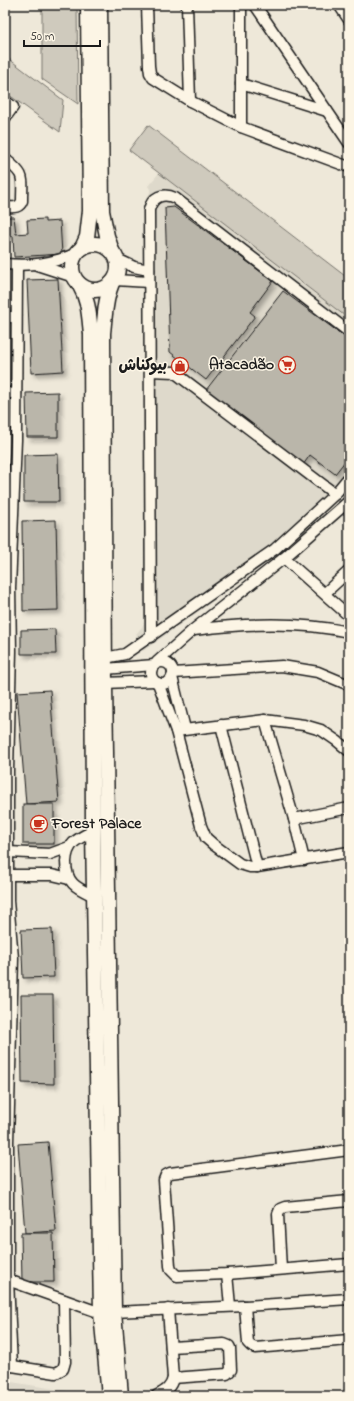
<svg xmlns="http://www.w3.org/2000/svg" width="354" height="1401" font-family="'Indie Flower','Playpen Sans Arabic',sans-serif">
<defs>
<filter id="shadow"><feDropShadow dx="3.5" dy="3.5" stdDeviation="2" flood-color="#0004"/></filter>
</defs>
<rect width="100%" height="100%" fill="#eee8d9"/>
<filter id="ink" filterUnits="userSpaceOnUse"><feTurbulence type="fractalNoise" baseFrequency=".025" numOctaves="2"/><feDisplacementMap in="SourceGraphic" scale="8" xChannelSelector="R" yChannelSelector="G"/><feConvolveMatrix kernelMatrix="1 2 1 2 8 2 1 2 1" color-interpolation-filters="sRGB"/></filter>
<g filter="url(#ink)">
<g fill="#ded9cb">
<polygon points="159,173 349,319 349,492 278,555 143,651 136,634 142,627 144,622 143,218 145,203 150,192 150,189 148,186"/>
<polygon points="5,1381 80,1393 81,1396 5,1396"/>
</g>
<g fill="#cfcabd" stroke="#76736c">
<polygon points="42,5 77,5 78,104 42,79"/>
<polygon points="5,56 63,100 60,132 5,92"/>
<polygon points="148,125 349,279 349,319 129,150"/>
</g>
<g fill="#bab6aa" stroke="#1c1c1c" filter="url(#shadow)">
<polygon points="174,207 273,281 250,312 255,316 206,380 170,352 165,208"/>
<polygon points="5,217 14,217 16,234 28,233 27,220 45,219 45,222 60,221 62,254 14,257 13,236 5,237"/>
<polygon points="58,279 63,371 31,373 27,280"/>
<polygon points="283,291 349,340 349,456 335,474 310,455 303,465 206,390"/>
<polygon points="58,392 58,437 27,437 26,393"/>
<polygon points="58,454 59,502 24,502 24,455"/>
<polygon points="56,520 58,610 23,611 22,521"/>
<polygon points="55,629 56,654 21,654 21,630"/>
<polygon points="50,690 59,802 26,804 17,692"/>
<rect x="23" y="804" width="31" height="40"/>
<polygon points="52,929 54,977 23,978 21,930"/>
<polygon points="21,995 53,995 54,1084 22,1083"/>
<polygon points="48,1142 56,1231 25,1233 18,1144"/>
<polygon points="21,1233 53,1233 54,1282 22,1282"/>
</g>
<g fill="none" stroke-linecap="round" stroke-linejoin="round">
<g stroke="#1c1c1c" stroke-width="13">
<g id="minor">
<polyline points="147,5 149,66 150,73 153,78 190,101 241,127 349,167"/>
<polyline points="187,5 190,101"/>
<polyline points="241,5 241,127"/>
<polyline points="255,5 349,143"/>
<polyline points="339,5 349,20"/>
<polyline points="241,84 327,111"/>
<polyline points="5,101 13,107 5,118"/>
<path d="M5,159C26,176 22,176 22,201C19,209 12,207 5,207"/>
<polyline points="117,259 134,267 149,270"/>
<path d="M5,264C32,266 52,264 77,253"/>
<polyline points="37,265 74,277"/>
<polyline points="115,280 149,282"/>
<polyline points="5,317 16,317"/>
<polyline points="150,371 174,372 335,494"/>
<polyline points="5,393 16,393"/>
<polyline points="284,558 349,616"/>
<polyline points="325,593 349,571"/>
<path d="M194,630C246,623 298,621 349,632"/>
<path d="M151,637L149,210C152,197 163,192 175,198L349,332"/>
<polyline points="105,658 125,654 275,549 335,494 349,477"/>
<circle cx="162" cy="673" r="11"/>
<polyline points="157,662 193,630 284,558 349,501"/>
<polyline points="105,669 154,665"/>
<polyline points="173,673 282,666 318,672 349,685"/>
<polyline points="172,677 185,729"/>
<polyline points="105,683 154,681"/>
<polyline points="158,683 176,731 201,826 206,838 214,845 240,864 250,867 257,867 349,852"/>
<polyline points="265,720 294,819 304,860"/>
<polyline points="221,725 257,867"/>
<polyline points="176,731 265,720 304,725 321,730 337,741 349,751"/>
<polyline points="294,819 349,808"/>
<path d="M93,831C77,839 67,843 66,862C66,884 77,888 94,896"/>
<polyline points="8,852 50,854 69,847"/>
<polyline points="8,875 52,875 69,879"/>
<polyline points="349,1150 170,1173 166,1175 164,1180 170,1266 171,1270 177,1276 227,1274 349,1264"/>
<polyline points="281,1269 278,1214 280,1209 285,1207 349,1201"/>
<polyline points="227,1274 230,1306"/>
<polyline points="5,1279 101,1313"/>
<polyline points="245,1306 248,1343 251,1346 255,1348 349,1340"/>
<polyline points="114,1312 245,1306 349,1299"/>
<polyline points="171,1347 224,1344 229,1346 230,1348 231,1370 227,1374 173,1378"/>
<polyline points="6,1365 56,1373 63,1369 65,1362 64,1300"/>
<polyline points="12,1366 8,1280 8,1142 13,958 8,901 8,771 11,651 10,588 16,440 17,265"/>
<path d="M156,1396C165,1391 171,1388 173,1378L168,1309"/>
</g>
</g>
<g stroke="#1c1c1c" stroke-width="17">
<g id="highway">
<polyline points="100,5 102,211 107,236 112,251"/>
<circle cx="95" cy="267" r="23"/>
<polyline points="82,248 87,237 90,211 88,5"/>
<path d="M112,283C105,299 105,316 103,333L105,683L114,1312L121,1396"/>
<path d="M79,284C89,301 89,315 91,334L93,831L101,1313L109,1396"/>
</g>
</g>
<use href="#minor" stroke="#fcf5e5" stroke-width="10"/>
<use href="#highway" stroke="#fcf5e5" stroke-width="14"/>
</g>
</g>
<defs>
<g id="supermarket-ring" transform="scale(0.9)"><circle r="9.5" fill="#fcf5e5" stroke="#c8321e" stroke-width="1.5"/><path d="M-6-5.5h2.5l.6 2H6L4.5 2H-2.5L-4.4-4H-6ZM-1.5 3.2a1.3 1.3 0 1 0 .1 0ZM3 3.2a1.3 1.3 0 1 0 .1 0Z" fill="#c8321e"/></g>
<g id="shop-ring" transform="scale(0.9)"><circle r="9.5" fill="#fcf5e5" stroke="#c8321e" stroke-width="1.5"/><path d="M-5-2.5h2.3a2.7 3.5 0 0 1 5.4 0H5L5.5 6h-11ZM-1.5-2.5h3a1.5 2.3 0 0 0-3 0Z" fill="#c8321e"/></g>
<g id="cafe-ring" transform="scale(0.9)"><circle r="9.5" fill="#fcf5e5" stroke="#c8321e" stroke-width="1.5"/><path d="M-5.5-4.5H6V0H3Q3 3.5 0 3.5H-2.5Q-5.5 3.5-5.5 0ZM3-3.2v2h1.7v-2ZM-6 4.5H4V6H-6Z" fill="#c8321e"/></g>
</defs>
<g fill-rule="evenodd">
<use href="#supermarket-ring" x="287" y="365"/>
<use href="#shop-ring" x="180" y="366"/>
<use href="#cafe-ring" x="39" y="824"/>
</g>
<g text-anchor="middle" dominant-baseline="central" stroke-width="3" stroke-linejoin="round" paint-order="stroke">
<g font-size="16" font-weight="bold" fill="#1c1c1c" stroke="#fcf5e5" text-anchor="end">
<text x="274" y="365">Atacadão</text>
<text x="167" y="366">بيوكناش</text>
<text x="52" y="824" text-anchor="start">Forest Palace</text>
</g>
</g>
<rect width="354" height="1401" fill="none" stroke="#fcf5e5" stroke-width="20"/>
<rect x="10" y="10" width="334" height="1381" fill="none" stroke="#1c1c1c" stroke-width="1.5" filter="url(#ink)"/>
<path d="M24 40v6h76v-6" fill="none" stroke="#1c1c1c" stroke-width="2"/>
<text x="30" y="40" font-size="12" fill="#1c1c1c" stroke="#fcf5e5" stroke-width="3" paint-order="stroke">50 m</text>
</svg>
